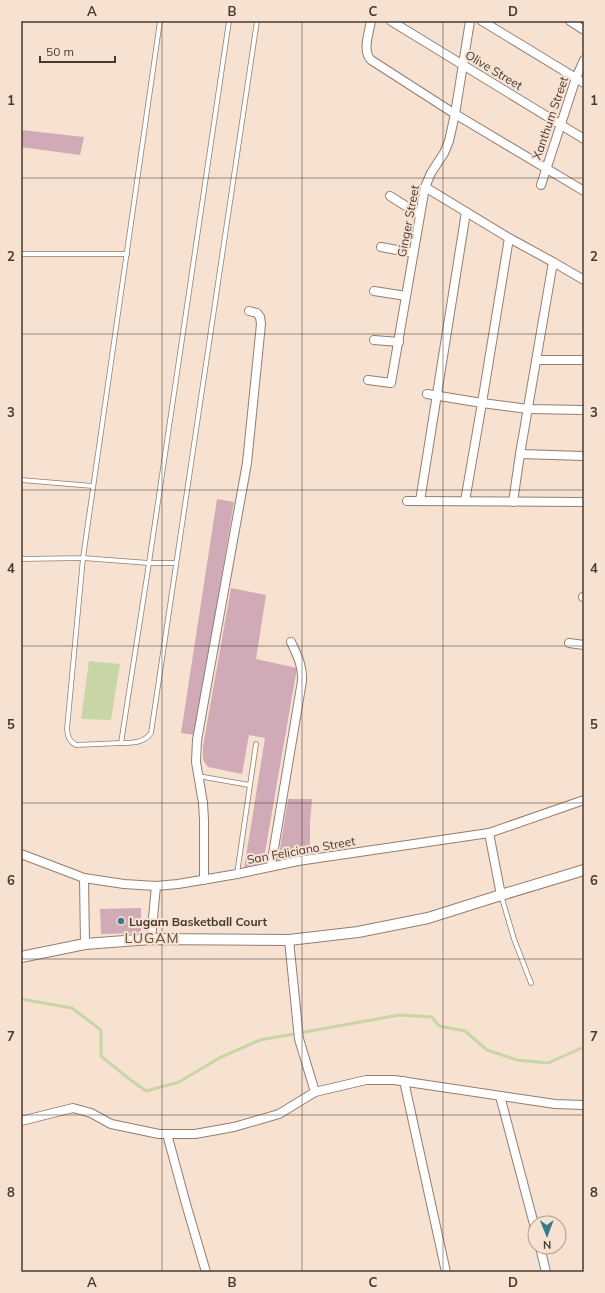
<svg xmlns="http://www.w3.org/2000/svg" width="605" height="1293" font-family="Mulish,sans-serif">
<rect width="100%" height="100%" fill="#f7e1d1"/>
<g fill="#d0aab7">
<polygon points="21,130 84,137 80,155 21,147"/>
<polygon points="217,499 234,502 195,735 181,733"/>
<polygon points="231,588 266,595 256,659 297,668 263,864 244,869 265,738 249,735 242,774 208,767 203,760 203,746"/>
<polygon points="288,799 312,799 310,822 310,853 278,861"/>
<polygon points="141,908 141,933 101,934 100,909"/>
</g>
<polygon fill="#c8d6a5" points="89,661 120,664 111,720 81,719"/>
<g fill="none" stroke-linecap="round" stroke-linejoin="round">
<polyline stroke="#c8d6a5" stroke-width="3" points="21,999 72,1008 101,1030 101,1056 128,1078 146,1091 179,1082 221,1057 260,1040 399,1015 432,1017 439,1026 465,1031 487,1050 517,1060 548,1063 584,1047"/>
<g stroke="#937e70" stroke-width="5.5">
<g id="service">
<path d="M229,21L149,563L121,743C132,743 144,743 151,733L257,21"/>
<polyline points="21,254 127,254"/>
<polyline points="21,480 93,486"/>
<polyline points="21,559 83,558 160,21"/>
<path d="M121,743L76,745C69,741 68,737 67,729L83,558L149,563H175"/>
<polyline points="198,776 249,785"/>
<polyline points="237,874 256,744"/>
<polyline points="501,895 514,939 531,983"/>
</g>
</g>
<g stroke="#937e70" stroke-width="10">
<g id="minor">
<path d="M371,21C369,33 362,51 371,60L455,114L584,191"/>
<polyline points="391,21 584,139"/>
<polyline points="482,21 584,83"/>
<polyline points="570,21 584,30"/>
<polyline points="541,185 576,78 584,60"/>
<polyline points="425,187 509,238 553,262 584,280"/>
<polyline points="390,196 420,215"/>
<polyline points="381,247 413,253"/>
<polyline points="374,291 406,296"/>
<polyline points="374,340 399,342"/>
<polyline points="537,360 584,360"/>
<polyline points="368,380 391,383 425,187 431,173 444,153 449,141 455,114 470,21"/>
<polyline points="427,394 482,403 528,409 584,410"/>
<polyline points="520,454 584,456"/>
<polyline points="407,501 584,502"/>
<polyline points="420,501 466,212"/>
<polyline points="465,501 482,403 509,238"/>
<polyline points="513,502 520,454 553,262"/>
<polyline points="583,597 584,597"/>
<polyline points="569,643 584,645"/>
<polyline points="489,833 501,895"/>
<polyline points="21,854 84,878 124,884 156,886 178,884 237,874 298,861 489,833 584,800"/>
<path d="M271,866L302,681C303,666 297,655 291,642"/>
<polyline points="84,878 85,944"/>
<polyline points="204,880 204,820 203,803 196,762 197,740 247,463 261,324 260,317 257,313 249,311"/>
<polyline points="151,939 156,886"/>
<polyline points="289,940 299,1039 315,1092"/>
<polyline points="404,1081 446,1272"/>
<polyline points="500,1096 535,1228"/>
<polyline points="21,1121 73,1108 91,1113 111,1124 159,1134 195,1134 234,1127 279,1114 315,1092 366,1080 394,1080 555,1104 584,1105"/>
<polyline points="167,1134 186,1204 206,1272"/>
<polyline points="540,1247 546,1272"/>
</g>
</g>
<g stroke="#937e70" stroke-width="12">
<polyline id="tertiary" points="21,957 85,944 151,939 289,940 358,932 428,918 501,895 584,870"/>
</g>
<use href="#service" stroke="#fff" stroke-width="4"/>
<use href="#minor" stroke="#fff" stroke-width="8"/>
<use href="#tertiary" stroke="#fff" stroke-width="10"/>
</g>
<path fill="none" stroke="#433a34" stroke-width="1" stroke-opacity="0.55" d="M162,21V1272M302,21V1272M443,21V1272M21,178H584M21,334H584M21,490H584M21,646H584M21,803H584M21,959H584M21,1115H584"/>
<circle fill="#377a8a" stroke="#f7e1d1" stroke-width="1.5" cx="121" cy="921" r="4"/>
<g text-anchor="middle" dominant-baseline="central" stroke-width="4" stroke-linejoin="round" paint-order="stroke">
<g font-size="12" fill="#433a34" stroke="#f7e1d1">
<text transform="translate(494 70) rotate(31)">Olive Street</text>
<text transform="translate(550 118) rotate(-71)">Xanthum Street</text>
<text transform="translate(408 221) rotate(-79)">Ginger Street</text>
<text transform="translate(301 850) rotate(-10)">San Feliciano Street</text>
</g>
<g font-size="12" font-weight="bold" fill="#433a34" stroke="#f7e1d1" text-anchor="start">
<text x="129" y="921">Lugam Basketball Court</text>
</g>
<g font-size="14" letter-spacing="1" fill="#635043" stroke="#f7e1d1">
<text x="152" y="938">LUGAM</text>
</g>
</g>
<rect width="605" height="1293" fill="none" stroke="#f7e1d1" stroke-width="44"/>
<g transform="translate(547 1235) rotate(179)"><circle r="19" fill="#f7e1d1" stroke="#af9e92"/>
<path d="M0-3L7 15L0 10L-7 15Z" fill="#377a8a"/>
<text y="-6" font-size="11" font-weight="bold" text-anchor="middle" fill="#433a34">N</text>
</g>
<path d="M40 56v6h75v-6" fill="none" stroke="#433a34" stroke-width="2"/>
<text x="46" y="56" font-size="12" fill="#433a34" stroke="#f7e1d1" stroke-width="3" paint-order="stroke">50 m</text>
<rect x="22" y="22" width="561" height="1249" fill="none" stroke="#433a34" stroke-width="1.5"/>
<g font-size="13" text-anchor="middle" font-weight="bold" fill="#433a34">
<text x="92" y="16">A</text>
<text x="232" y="16">B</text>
<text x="373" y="16">C</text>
<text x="513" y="16">D</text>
<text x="11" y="105">1</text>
<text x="594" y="105">1</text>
<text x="11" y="261">2</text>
<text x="594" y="261">2</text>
<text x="11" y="417">3</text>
<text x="594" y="417">3</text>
<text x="11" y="573">4</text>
<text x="594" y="573">4</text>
<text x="11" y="729">5</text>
<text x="594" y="729">5</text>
<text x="11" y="885">6</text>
<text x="594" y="885">6</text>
<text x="11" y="1041">7</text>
<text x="594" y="1041">7</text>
<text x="11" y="1197">8</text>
<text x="594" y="1197">8</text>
<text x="92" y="1287">A</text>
<text x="232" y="1287">B</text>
<text x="373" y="1287">C</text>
<text x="513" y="1287">D</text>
</g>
</svg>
